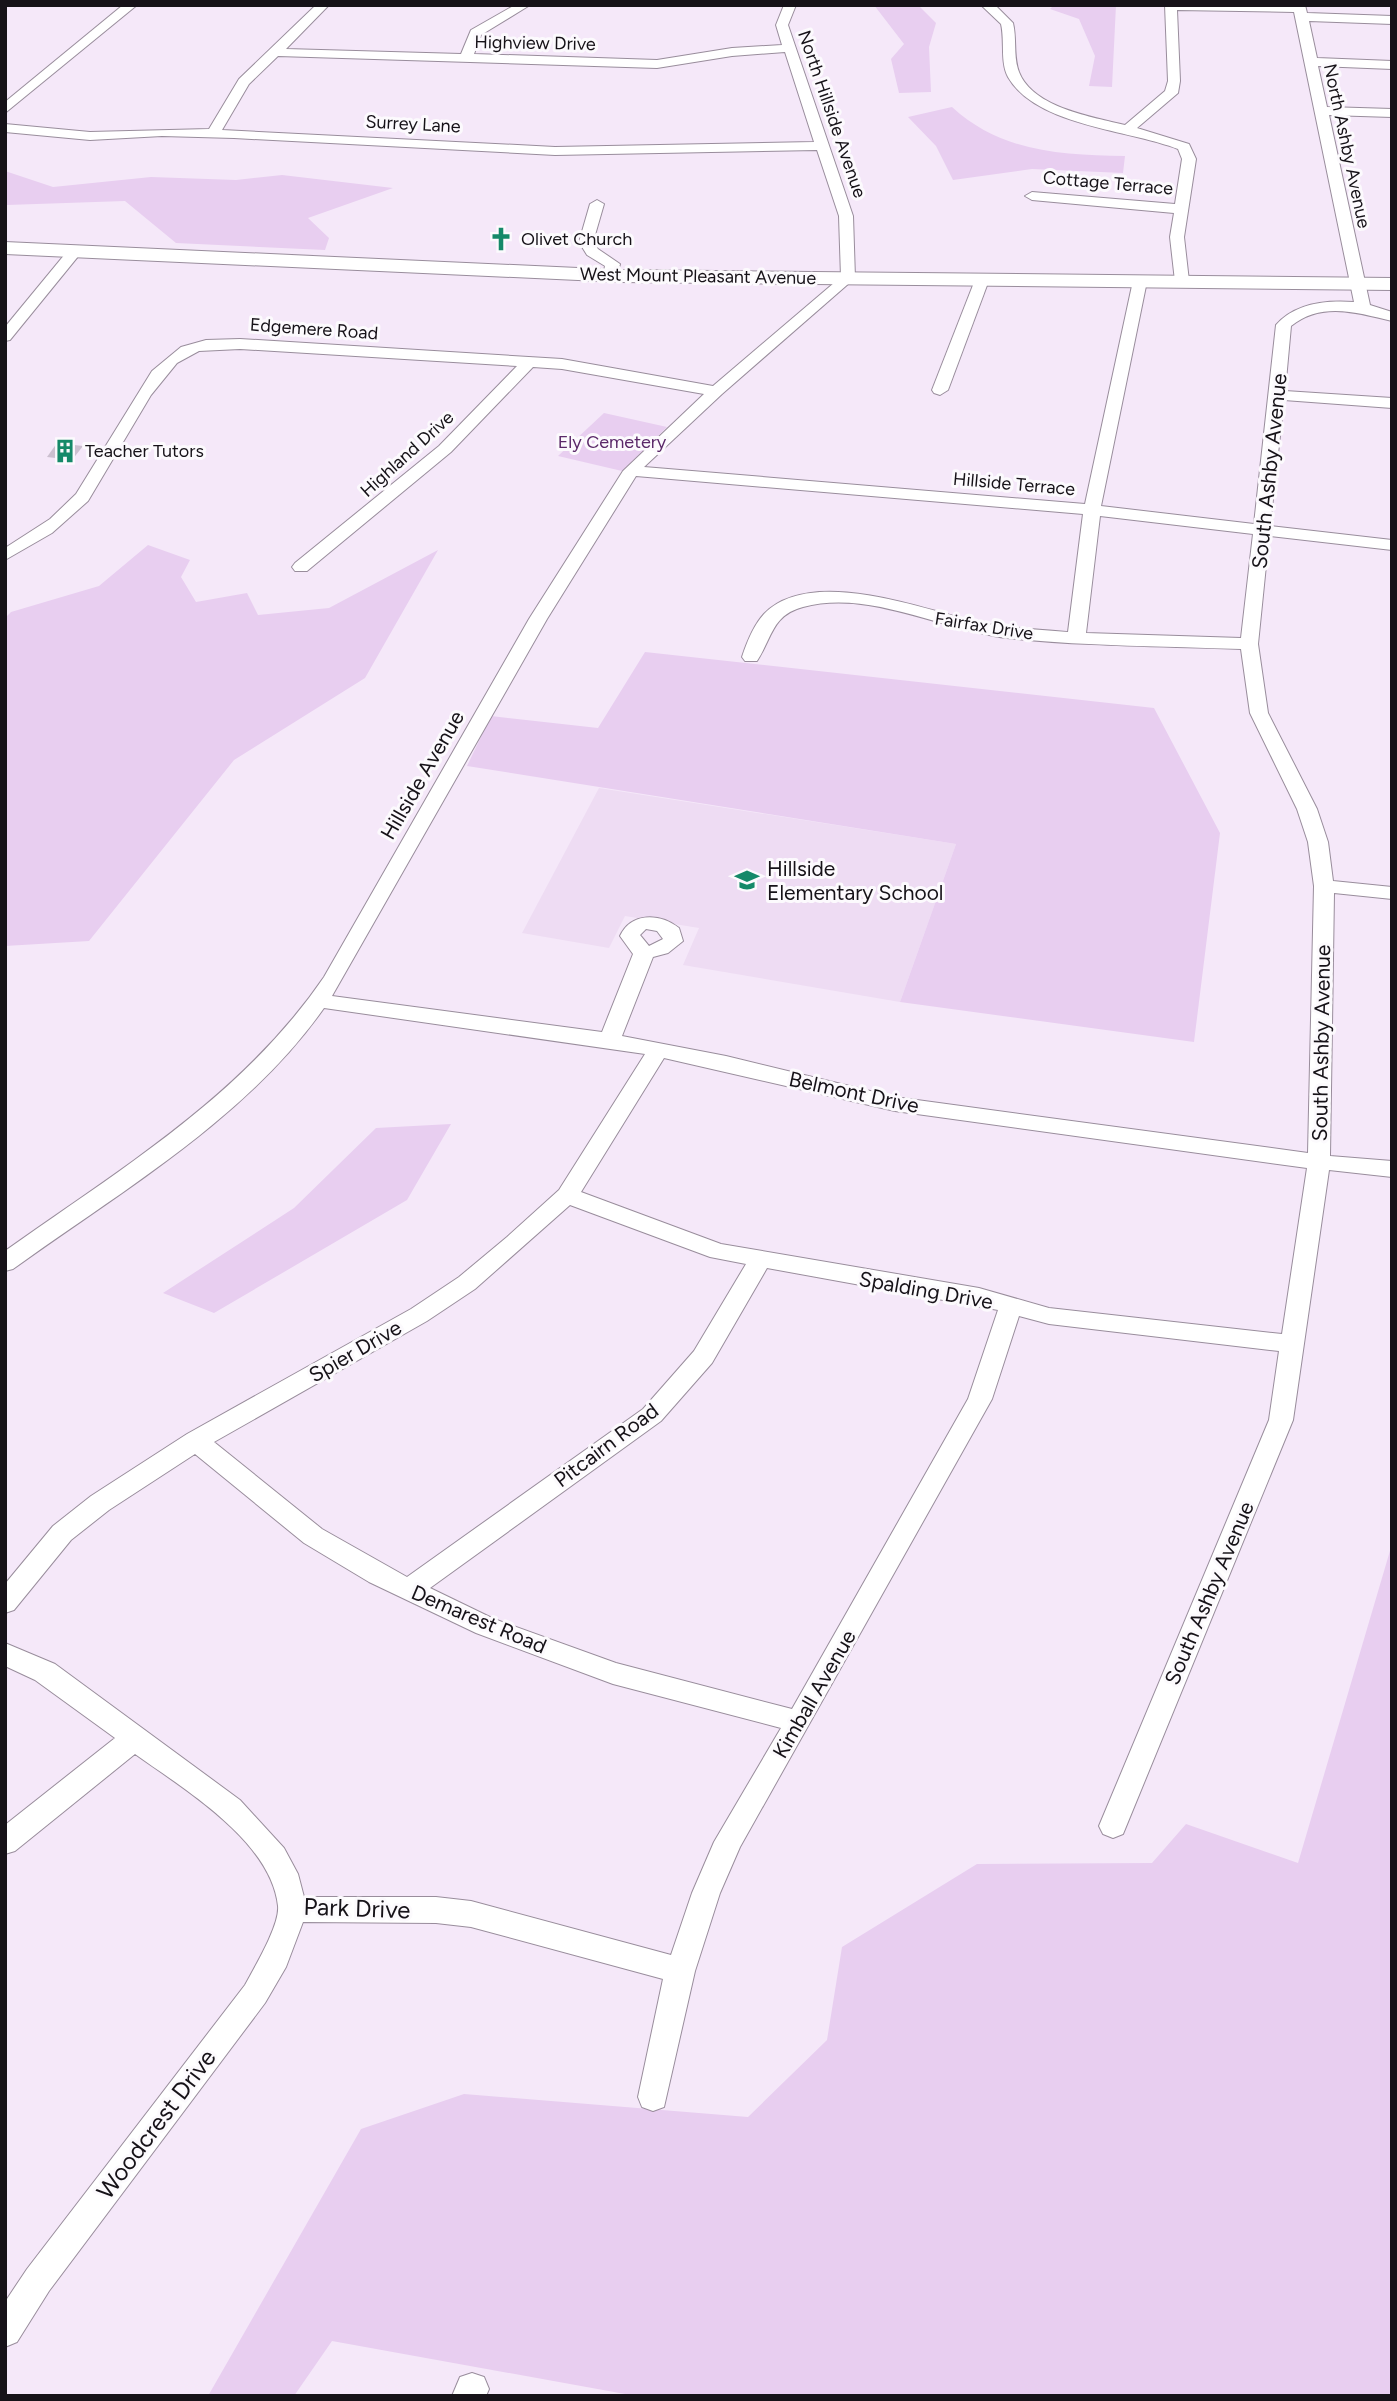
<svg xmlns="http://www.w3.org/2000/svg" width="1397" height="2401" font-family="Figtree,sans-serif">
<rect width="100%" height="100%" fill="#f5e8f9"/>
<polygon fill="#eedcf3" points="599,788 956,844 900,1002 683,965 699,928 625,916 609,948 522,933"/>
<g fill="#e8cef0">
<polygon points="874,5 918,5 936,23 929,47 931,92 899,93 891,59 904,44"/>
<polygon points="1054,5 1116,5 1112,87 1089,86 1095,56 1079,19 1050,9"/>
<path d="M952,107C1001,152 1061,155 1125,156L1123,173L1032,169L953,180L936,146L908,117Z"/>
<polygon points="5,171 53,187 151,177 236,180 282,175 393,188 308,218 329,238 325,250 176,243 125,201 7,205"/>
<polygon points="604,413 667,427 622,471 558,456"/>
<polygon points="148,545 190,560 181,577 196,602 247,593 258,615 329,608 438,550 365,678 234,760 89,941 5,946 5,618 11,612 99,586"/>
<polygon points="645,652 1154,708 1220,833 1194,1042 900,1002 956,844 467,766 491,716 598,728"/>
<polygon points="451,1124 407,1200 214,1313 163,1293 294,1208 376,1128"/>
<polygon points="1392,1544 1392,2396 636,2396 332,2341 294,2396 208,2396 361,2129 464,2094 748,2117 827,2040 842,1947 977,1864 1152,1863 1186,1824 1298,1863"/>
</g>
<polygon fill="#ccc0d0" points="57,443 83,446 72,460 47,457"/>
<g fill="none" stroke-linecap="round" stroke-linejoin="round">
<g stroke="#998d9c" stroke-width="2">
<g id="minor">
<polygon points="123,5 137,5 5,113 5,102"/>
<path d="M316,5H329L286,49L461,54L471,30L515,5H530L481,35L474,54L657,60L732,48L782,45L776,25L784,5H796L788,25L853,216L855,278L722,394L644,467L1085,504L1133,281L1140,277L1147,281L1101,506L1254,524L1276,325C1295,303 1327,300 1354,302L1294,12L1177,10L1180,81L1178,93L1137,128L1189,144L1196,159L1184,237L1189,281L1182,285L1175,281L1170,237L1174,213L1032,200L1025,196L1032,192L1175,204L1182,159L1178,149C1130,130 1036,126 1008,77C1000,62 1005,41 1001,24L981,5H995L1013,23C1017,39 1013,57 1019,72C1033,108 1093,117 1125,125L1165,91L1168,81L1165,5H1305L1307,13L1392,16V24L1309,21L1317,58L1392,61V69L1318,66L1327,107L1392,109V117L1329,115L1370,305L1392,312V321C1358,313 1322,301 1291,326L1285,391L1392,398V408L1284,400L1270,526L1392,540V550L1269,536L1258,644L1268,713L1317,809L1328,842L1333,881L1392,887V899L1334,893L1330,1156L1392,1161V1177L1329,1170L1293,1420L1123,1834L1113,1838L1103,1834L1099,1826L1269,1420L1279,1351L1049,1324L1019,1316L992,1399L740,1847L720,1893L695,1971L664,2107L653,2111L642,2107L638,2097L663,1979L471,1927L436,1923L303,1922L286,1967L265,2003L49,2291L17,2342L5,2347V2302L27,2269L245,1985C254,1968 280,1925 278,1906C271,1841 184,1789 135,1754L15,1851L5,1854V1825L115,1738L35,1680L5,1666V1643L55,1664L240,1800L284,1848L298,1874L304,1897H436L471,1901L671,1955L692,1893L714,1842L781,1728L613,1684L476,1633L369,1582L304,1543L195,1454L109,1510L71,1540L14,1610L5,1613V1584L53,1526L91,1496L187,1434L411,1309L459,1277L507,1237L559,1190L645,1054L324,1008C246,1119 121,1191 13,1269L5,1271V1251C120,1169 243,1096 324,977L529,619L623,471L704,394L562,369L533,367L451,452L307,571H295L292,567L295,563L439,446L517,366L240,349L199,351L177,363L151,395L88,501L52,533L5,560V548L50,519L76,494L152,371L181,347L206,340L240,339L562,359L713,386L841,277L839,216L817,150L555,155L234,138L162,136L90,140L5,132V124L90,132L209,129L239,79ZM785,52L814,142L555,147L222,130L249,84L278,56L657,68L732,56ZM636,476L1083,514L1068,632C1038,630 1007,628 977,622C921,609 811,566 764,614C753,626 747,642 742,657L745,661H757C772,638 772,615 803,607C869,589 941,630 1007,638C1084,646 1163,646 1241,649L1250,713L1297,809L1308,842L1314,886L1308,1153L895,1097L726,1056L622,1036L653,957L668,953L683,941L679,928C660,913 631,912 620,936L633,954L602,1032L332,996L547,619ZM1100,516L1253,534L1241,638L1086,633ZM646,929L657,931L663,939L649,946L640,935ZM664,1058L895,1111L1307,1168L1282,1334L1049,1308L979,1288L721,1244L581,1192ZM570,1205L710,1257L746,1264L694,1351L643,1409L407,1577L322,1529L214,1442L427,1321L475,1289ZM767,1268L998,1310L968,1399L792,1709L616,1663L494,1619L430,1588L661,1421L712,1363Z"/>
<polygon points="597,200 604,204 593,242 598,249 620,264 617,276 610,280 603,276 605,266 587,255 579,242 590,204"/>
<polygon points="75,247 80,248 80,254 10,340 5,341 5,327 70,248"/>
<polygon points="982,276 989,280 948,390 940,395 934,393 932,390 975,280"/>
<polygon points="472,2373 484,2377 489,2389 486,2396 452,2396 460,2377"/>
</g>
</g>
<g stroke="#998d9c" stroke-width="2">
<polygon id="major" points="5,242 621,270 1392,278 1392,290 621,282 5,254"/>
</g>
<use href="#minor" fill="#fff" fill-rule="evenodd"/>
<use href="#major" fill="#fff" fill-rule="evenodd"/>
</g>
<defs>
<g id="church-bare" transform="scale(1.89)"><path d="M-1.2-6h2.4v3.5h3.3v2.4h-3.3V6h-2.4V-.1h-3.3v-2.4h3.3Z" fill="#158969" stroke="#fcfafd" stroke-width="2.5" paint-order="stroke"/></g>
<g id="building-bare" transform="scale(1.89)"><path d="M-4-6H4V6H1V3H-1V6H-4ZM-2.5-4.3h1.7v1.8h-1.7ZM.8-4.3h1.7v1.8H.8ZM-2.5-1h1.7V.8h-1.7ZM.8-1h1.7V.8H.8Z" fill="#158969" stroke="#fcfafd" stroke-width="2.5" paint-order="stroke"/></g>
<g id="school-bare" transform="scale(1.89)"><path d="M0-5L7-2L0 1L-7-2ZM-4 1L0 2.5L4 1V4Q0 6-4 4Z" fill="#158969" stroke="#fcfafd" stroke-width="2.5" paint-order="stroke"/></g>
</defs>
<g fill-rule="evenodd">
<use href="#church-bare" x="501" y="239"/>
<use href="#building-bare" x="65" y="451"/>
<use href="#school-bare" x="747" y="880"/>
</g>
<g text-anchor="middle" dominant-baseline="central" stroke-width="6" stroke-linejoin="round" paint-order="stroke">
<g font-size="18" fill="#161218" stroke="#fcfafd">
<text transform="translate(535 43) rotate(1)">Highview Drive</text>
<text transform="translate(832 114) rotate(71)">North Hillside Avenue</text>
<text transform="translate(413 124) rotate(3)">Surrey Lane</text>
<text transform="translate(1347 146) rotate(78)">North Ashby Avenue</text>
<text transform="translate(1108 183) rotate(5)">Cottage Terrace</text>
<text transform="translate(698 276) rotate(1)">West Mount Pleasant Avenue</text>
<text transform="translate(314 329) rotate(4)">Edgemere Road</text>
<text transform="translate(407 454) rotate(-42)">Highland Drive</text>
<text transform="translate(1014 484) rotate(5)">Hillside Terrace</text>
<text transform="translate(984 626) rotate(9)">Fairfax Drive</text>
</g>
<g font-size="18" fill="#161218" stroke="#fcfafd" text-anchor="start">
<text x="521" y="239">Olivet Church</text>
<text x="85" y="451">Teacher Tutors</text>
</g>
<g font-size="18" fill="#5b2969" stroke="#fcfafd">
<text x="612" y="442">Ely Cemetery</text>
</g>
<g font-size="21" fill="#161218" stroke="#fcfafd">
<text transform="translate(1269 471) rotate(-84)">South Ashby Avenue</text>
<text transform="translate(422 775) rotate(-60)">Hillside Avenue</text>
<text transform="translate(1321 1043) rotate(-89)">South Ashby Avenue</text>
<text transform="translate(854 1092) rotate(12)">Belmont Drive</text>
<text transform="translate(926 1290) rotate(10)">Spalding Drive</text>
<text transform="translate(355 1351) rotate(-30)">Spier Drive</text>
<text transform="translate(606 1445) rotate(-37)">Pitcairn Road</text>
<text transform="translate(1209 1593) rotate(-67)">South Ashby Avenue</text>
<text transform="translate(479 1619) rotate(23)">Demarest Road</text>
<text transform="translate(814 1694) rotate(-60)">Kimball Avenue</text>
</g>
<g font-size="21" fill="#161218" stroke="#fcfafd" text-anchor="start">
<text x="767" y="868">Hillside<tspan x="767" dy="24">Elementary School</tspan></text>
</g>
<g font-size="24" fill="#161218" stroke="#fcfafd">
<text transform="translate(357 1908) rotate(2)">Park Drive</text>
<text transform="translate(156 2124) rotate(-53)">Woodcrest Drive</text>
</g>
</g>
<rect width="1397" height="2401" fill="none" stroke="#161218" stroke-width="14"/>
</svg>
